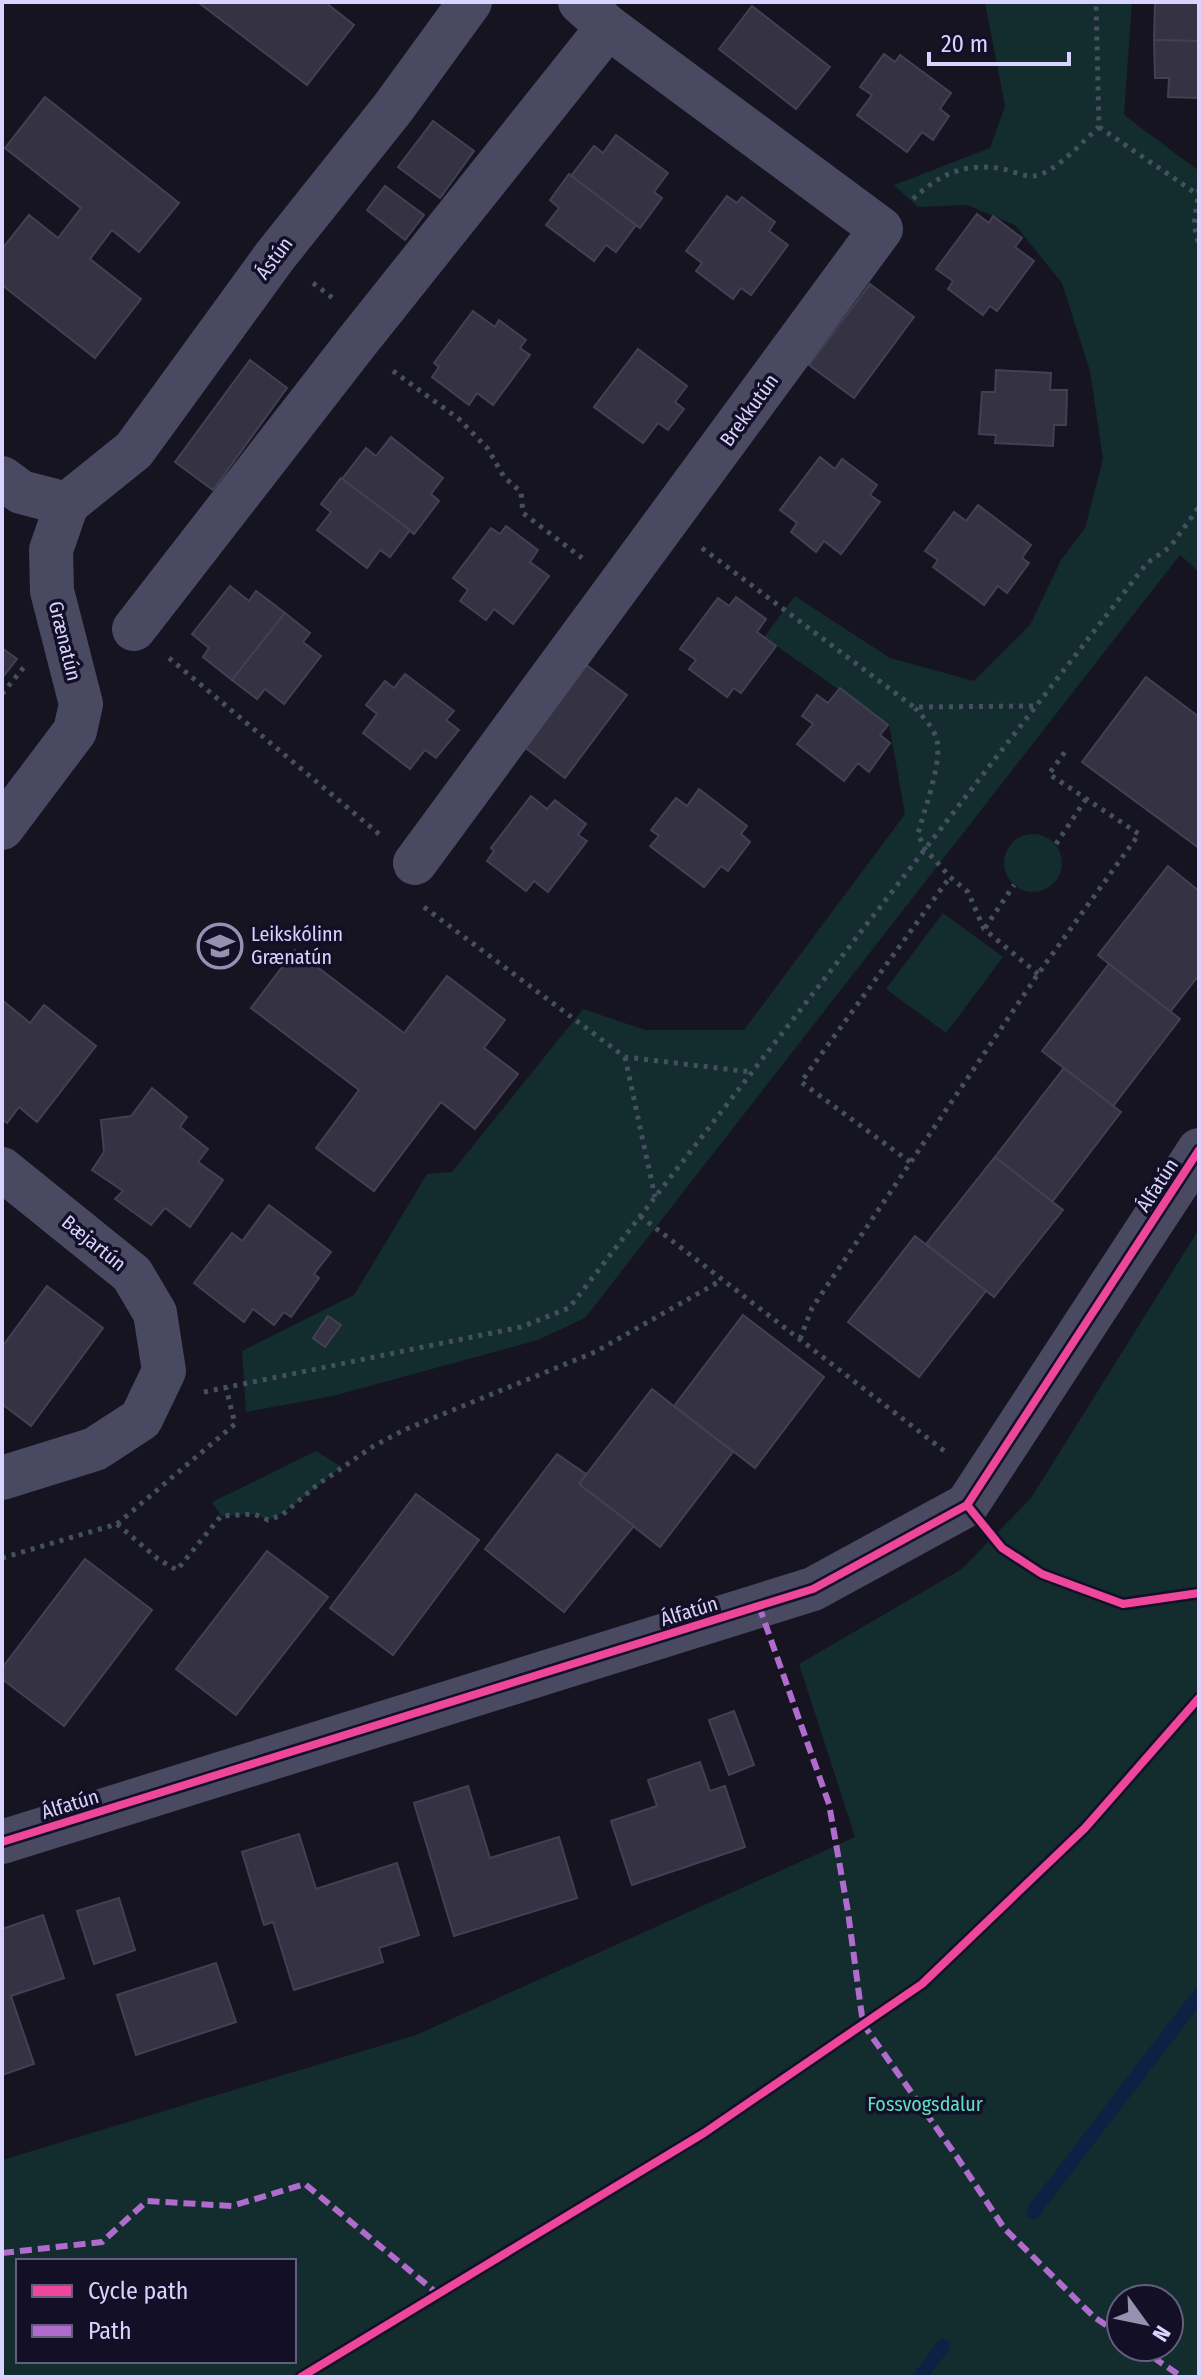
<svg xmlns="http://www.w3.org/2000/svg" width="1201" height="2379" font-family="'Fira Sans Condensed',sans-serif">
<rect width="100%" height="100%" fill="#161421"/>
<g fill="#132c2d" fill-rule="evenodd">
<polygon points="985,2 1132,2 1124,115 1199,171 1199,572 1180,555 585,1318 538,1340 333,1396 246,1412 242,1351 354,1295 427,1174 452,1172 583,1009 645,1030 744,1030 905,814 889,725 764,637 795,596 890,658 974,681 1030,625 1061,560 1085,528 1103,459 1090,371 1062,283 1015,225 967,205 918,207 894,185 990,148 1005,106"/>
<circle cx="1033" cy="863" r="29"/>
<polygon points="943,913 1003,957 946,1033 886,989"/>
<path d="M1199,1229V2377H2V2160L416,2035L855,1837L799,1664L962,1569L1031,1498ZM18,2261H294V2361H18ZM1169,2299V2347H1121V2299Z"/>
<path d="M316,1451L342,1467C320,1482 291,1512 268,1520L254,1514L221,1516L212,1502Z"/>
</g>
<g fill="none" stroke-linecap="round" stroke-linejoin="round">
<g stroke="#0d2144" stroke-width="14">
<polyline points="1033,2212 1199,1995"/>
<polyline points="920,2377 943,2346"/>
</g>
</g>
<g fill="#343243" stroke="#433f54" stroke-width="2">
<polygon points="325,2 354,25 307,85 199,3"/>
<polygon points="1155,2 1199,2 1199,41 1154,40"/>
<polygon points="752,6 830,67 796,109 719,49"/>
<polygon points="1154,40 1199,41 1199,98 1168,97 1169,78 1155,78"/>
<polygon points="884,54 895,62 900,55 951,93 940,109 949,116 933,140 922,132 907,152 857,115 872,95 860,87"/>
<polygon points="45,97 179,203 139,252 112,230 90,259 141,299 95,358 2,285 2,249 29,215 58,238 81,208 5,148"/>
<polygon points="433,121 474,151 440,198 398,167"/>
<polygon points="616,135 668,173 654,192 662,198 640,228 571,176 594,146 603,153"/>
<polygon points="569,174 636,225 616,252 606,245 594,261 546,225 559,208 550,200"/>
<polygon points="385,186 424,215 405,240 367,210"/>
<polygon points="727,196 737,203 742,197 775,222 769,231 788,245 751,295 741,288 733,299 696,271 702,263 686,251"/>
<polygon points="977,214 989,223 993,216 1022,238 1015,247 1034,261 997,311 990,306 983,315 948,289 953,281 936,269"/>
<polygon points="870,284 914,317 854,398 809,365"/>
<polygon points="473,311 495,327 499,320 526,340 520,348 530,355 493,405 477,393 469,405 432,377 439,367 434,363"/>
<polygon points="638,349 687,386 675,402 684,409 668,430 658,423 643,443 594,407"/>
<polygon points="250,360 287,388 213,490 175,462"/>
<polygon points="996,370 1051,373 1050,390 1067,390 1066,425 1054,425 1053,446 995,443 996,435 979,434 982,392 995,392"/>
<polygon points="391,437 443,478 431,494 439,501 414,534 342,479 366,448 376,456"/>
<polygon points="820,457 835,469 842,459 877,485 870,495 880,502 841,554 824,541 816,552 791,532 797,523 780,510"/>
<polygon points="341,478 410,530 390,557 380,550 367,568 317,530 331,512 321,504"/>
<polygon points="978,505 1031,545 1022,558 1029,563 1007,593 998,586 984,605 933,567 938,560 925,551 954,512 966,521"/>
<polygon points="506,526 538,550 530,562 549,576 513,624 494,609 486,620 460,601 468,590 453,578 491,528 500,534"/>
<polygon points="230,586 249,601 256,591 285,613 232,680 203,657 209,648 192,634"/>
<polygon points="736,597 766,619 757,632 776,646 741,693 734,688 727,697 689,669 696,660 680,649 718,598 729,606"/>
<polygon points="285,613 310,633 303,642 321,656 284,704 265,689 257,699 232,680"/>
<polygon points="2,648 17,659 2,678"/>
<polygon points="585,664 627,695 565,778 523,746"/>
<polygon points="405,674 454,711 446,720 459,730 436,758 425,750 410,769 363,733 377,714 366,705 385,681 394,688"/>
<polygon points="1146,677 1199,717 1199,848 1082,762"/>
<polygon points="840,688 888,725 880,735 890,743 869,772 858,763 844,781 797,744 813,724 802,716 817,695 828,703"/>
<polygon points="699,789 747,826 741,834 750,842 728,871 721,866 704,887 650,846 659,836 651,830 676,798 687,806"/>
<polygon points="531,796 547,809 555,800 586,824 578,835 587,841 548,892 534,881 526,891 487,861 494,851 491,848"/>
<polygon points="1168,866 1199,891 1199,975 1170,1012 1098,955"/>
<polygon points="295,950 404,1033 447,976 505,1020 484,1048 518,1074 475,1129 441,1102 374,1191 316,1148 359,1090 251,1008"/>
<polygon points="1109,964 1180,1019 1113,1106 1042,1051"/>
<polygon points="2,1000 30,1023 44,1005 96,1046 37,1122 19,1107 7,1123 2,1119"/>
<polygon points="1064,1068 1121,1112 1052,1202 995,1157"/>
<polygon points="152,1088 187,1117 180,1127 208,1149 198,1162 223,1180 190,1227 165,1208 151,1225 115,1199 123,1191 92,1170 104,1152 101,1120 131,1116"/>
<polygon points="995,1157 1063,1210 994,1297 926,1244"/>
<polygon points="269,1205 331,1252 314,1274 319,1278 291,1317 284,1312 274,1325 253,1309 244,1322 194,1283 232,1233 242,1241"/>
<polygon points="915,1236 986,1291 919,1377 848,1322"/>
<polygon points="47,1286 103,1328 31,1426 2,1404 2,1347"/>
<polygon points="743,1315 824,1377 755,1468 674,1406"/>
<polygon points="328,1316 341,1325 325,1347 313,1338"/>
<polygon points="652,1389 733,1452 660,1547 579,1484"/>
<polygon points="557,1454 586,1474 579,1484 634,1526 564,1612 485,1549"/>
<polygon points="416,1494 479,1540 393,1655 330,1608"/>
<polygon points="267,1551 328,1597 236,1715 176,1669"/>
<polygon points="85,1559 152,1610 64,1726 2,1679 2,1668"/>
<polygon points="734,1711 754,1765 729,1775 709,1720"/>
<polygon points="700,1762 710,1791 725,1786 745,1847 632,1885 611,1821 657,1806 648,1780"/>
<polygon points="468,1786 490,1858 559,1837 577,1898 454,1936 414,1803"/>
<polygon points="299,1834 316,1889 397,1863 419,1935 379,1948 383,1962 294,1990 273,1922 264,1925 242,1852"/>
<polygon points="119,1898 135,1950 94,1964 77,1911"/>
<polygon points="43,1915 64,1978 11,1996 34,2064 2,2075 2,1929"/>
<polygon points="216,1963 236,2022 136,2055 117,1995"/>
</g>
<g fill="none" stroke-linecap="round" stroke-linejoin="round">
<g stroke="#44505f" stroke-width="5" stroke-dasharray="4 6" stroke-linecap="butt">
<polyline points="1099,127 1197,194"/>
<polyline points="1199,189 1194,225 1199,246"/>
<path d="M913,199C939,174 966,162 1003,169C1012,171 1025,177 1034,176C1054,174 1084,140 1099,127L1096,2"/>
<polyline points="313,283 334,299"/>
<polyline points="393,371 459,419 488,449 504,477 521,492 523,513 582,558"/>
<polyline points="702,548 914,707 1035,706"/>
<polyline points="169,658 379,834"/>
<polyline points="2,694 24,667"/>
<path d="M915,708C923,717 934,728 937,740C942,764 924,810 918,834L925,849L950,877L968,892L984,929L1038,974"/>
<polyline points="1056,844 1086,799"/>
<polyline points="424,907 625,1057 751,1072"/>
<polyline points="985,928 1014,885"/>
<polyline points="625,1057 655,1197"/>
<polyline points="910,1162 801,1082 950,877"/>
<polyline points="640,1216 947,1453"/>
<polyline points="800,1339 812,1308 1038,974 1139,834 1049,774 1067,749"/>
<polyline points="204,1392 521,1327 569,1308 1147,563 1170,547 1199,507"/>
<polyline points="117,1524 158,1559 177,1570 221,1516 254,1514 268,1520 282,1515 317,1485 372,1447 404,1430 595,1352 722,1280"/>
<polyline points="2,1558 117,1524 235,1424 226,1388"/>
</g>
<g stroke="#4a4962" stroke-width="44">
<polyline points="2,478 21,492 67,504"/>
<polyline points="67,504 134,450 275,256 393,108 470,2"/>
<polyline points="134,629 356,343 608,27"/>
<polyline points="2,828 75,731 81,704 52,591 51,550 67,504"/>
<polyline points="415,863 881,229 608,27 580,2"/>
<polyline points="2,1169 132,1274 155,1313 164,1371 141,1419 95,1449 2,1478"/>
<polyline points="2,1842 813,1589 967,1505 1199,1150"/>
</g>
<g stroke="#b06ccc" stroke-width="6" stroke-dasharray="12 6" stroke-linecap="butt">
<polyline points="759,1606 829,1804 848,1912 863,2024 957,2157 1004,2228 1094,2317 1121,2335"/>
<polyline points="2,2253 102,2242 147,2201 232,2206 305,2184 438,2294"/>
<polyline points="1138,2347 1182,2377"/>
</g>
<g stroke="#130f26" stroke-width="13">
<g id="cycleway">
<polyline points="967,1505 1002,1548 1042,1574 1123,1604 1199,1593"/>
<polyline points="2,1842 813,1589 967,1505 1199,1150"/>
<polyline points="301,2377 704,2133 922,1984 1085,1828 1199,1698"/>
</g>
</g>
<use href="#cycleway" stroke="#ed469a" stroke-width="8"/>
</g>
<defs>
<g id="school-ring" transform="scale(2.3)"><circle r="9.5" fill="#130f26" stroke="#9591b1" stroke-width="1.5"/><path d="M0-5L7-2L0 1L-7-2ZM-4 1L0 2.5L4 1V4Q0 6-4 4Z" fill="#9591b1"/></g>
</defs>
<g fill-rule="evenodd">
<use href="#school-ring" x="220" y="946"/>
</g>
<g text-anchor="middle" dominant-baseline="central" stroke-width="7" stroke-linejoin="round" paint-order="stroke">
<g font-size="20" fill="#d9d4ff" stroke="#130f26">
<text transform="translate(274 258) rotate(-53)">Ástún</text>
<text transform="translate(749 410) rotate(-54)">Brekkutún</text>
<text transform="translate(65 641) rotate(76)">Grænatún</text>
<text transform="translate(1157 1185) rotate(-57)">Álfatún</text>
<text transform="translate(94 1243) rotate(39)">Bæjartún</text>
<text transform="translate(689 1611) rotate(-17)">Álfatún</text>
<text transform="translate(70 1804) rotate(-17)">Álfatún</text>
</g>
<g font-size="20" fill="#d9d4ff" stroke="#130f26" text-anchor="start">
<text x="251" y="934">Leikskólinn<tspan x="251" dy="23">Grænatún</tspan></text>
</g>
<g font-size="20" fill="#5fe0c0" stroke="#130f26">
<text x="925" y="2104">Fossvogsdalur</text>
</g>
</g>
<rect width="1201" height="2379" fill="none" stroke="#d9d4ff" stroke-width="8"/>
<rect x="16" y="2259" width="280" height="104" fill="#130f26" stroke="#625e7d" stroke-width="2"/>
<rect x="32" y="2285" width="40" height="12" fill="#ed469a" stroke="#625e7d" stroke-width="2"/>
<text x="88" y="2299" font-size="24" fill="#d9d4ff">Cycle path</text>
<rect x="32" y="2325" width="40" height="12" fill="#b06ccc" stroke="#625e7d" stroke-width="2"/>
<text x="88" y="2339" font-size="24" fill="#d9d4ff">Path</text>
<g transform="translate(1145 2323) rotate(123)"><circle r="38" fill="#130f26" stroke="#625e7d" stroke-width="2"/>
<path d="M0-6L14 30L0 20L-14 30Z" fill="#9591b1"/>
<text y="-12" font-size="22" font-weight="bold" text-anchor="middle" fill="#d9d4ff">N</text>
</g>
<path d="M929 52v12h140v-12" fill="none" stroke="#d9d4ff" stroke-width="4"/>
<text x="941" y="52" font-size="24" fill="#d9d4ff" stroke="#130f26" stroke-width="6" paint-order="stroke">20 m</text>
</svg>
